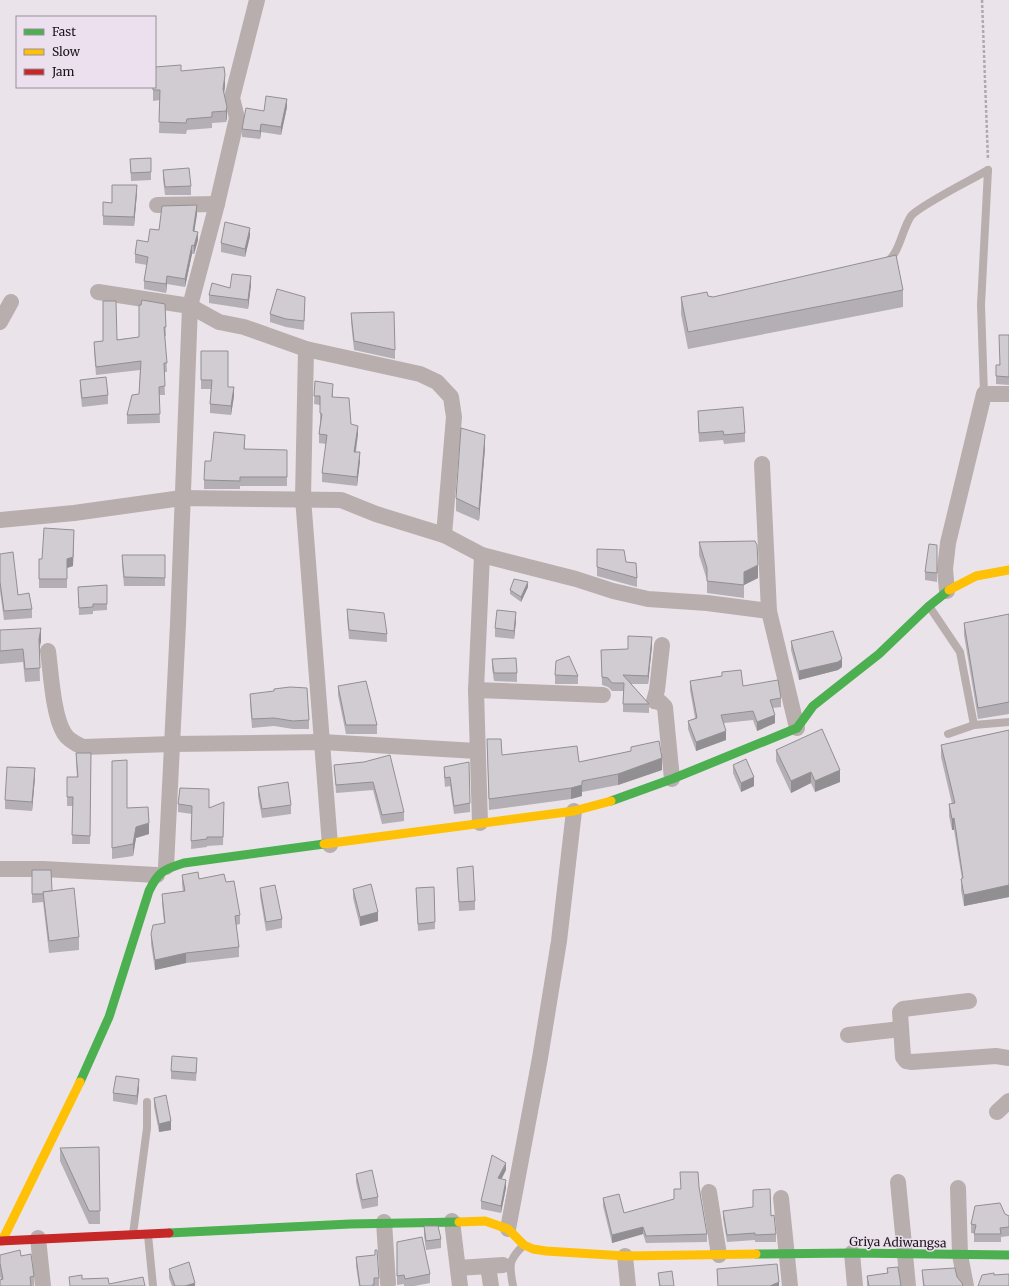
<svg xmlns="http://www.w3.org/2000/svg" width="1009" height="1286" font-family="Merriweather,serif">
<rect width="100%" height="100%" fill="#eae4ea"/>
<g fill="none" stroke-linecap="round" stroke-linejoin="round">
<polyline stroke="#b1a8aa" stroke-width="2.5" stroke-dasharray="3 2" stroke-linecap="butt" points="982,0 988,160"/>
<g stroke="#b9aeae" stroke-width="8">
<path d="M884,264C900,255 901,231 911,216C920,205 973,179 988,170"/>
<polyline points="984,394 981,305 988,170"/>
<polyline points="929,606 960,652 974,725 1009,722"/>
<polyline points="948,734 974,725"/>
<polyline points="133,1234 147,1128 147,1102"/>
<polyline points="148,1235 153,1286"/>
<path d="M513,1286C509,1265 508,1260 524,1245"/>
</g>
<g stroke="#b9aeae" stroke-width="16">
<polyline points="157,205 217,204"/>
<polyline points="98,292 190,306 219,322 244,327 306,349 420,374 437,382 451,397 454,417 444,535"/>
<polyline points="0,322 11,302"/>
<polyline points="306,349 303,498 330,845"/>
<polyline points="762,464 769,611 797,728"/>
<polyline points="0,520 74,513 182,498 341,500 376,514 444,535 482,555 576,579 613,591 648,599 707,603 769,611"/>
<polyline points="947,591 945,569 948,543 984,394 1009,394"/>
<polyline points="662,645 657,690 654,701 660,702 665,707 672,779"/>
<path d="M48,651C51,673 53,715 64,733C68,740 76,744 83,747L172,744L322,742L477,751"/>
<polyline points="476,690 603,695"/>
<polyline points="480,823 476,690 482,555"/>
<polyline points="166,867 178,624 190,306 217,204 237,118 232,98 257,0"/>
<polyline points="0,869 43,869 157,875"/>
<polyline points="969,1001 903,1009 900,1012 903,1057 906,1061 912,1062 996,1056 1009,1058"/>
<polyline points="848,1035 901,1029"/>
<polyline points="997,1112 1009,1101"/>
<polyline points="898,1182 908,1286"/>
<polyline points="958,1188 960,1255 966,1286"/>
<polyline points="709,1192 719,1255"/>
<polyline points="781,1198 790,1286"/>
<polyline points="452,1221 460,1286"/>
<polyline points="384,1222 388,1283"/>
<polyline points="508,1229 540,1058 559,941 574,811"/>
<polyline points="38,1238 43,1286"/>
<polyline points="852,1253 855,1286"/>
<polyline points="625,1256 628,1286"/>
<polyline points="488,1266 491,1286"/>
<polyline points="458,1268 503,1265"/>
</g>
<g stroke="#4caf50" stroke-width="9">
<polyline points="611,801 672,779 797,728 813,706 879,654 929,606 949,590"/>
<path d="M80,1082L109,1017L149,891C158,872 164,869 184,863L324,844"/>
<polyline points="169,1233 350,1224 459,1222"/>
<polyline points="756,1254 852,1253 1009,1255"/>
</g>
<g stroke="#ffc107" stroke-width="9">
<polyline points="949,590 976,576 1009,570"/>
<polyline points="324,844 574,811 611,801"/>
<polyline points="459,1222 485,1221 508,1229 524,1245 533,1249 546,1251 625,1256 756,1254"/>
<polyline points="2,1241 80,1082"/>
</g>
<polyline stroke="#c62828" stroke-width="9" points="0,1241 169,1233"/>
</g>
<g fill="#b4afb4">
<polygon points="181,71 225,86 224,94 227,107 227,118 226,122 212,123 212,128 187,130 186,134 159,133 160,100 153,101 153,87 155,87"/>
<polygon points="287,107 281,135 261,132 260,139 242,137 242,129 264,111"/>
<polygon points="151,158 151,180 131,181 130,159"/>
<polygon points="163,170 191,186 191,195 165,195 163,179"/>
<polygon points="137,193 134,226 103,225 103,216 112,203"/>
<polygon points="197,214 194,231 198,240 194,254 192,254 185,287 167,284 166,293 144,289 144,281 147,265 135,263 135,254 148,242 159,230"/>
<polygon points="250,236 245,257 221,252 221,243"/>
<polygon points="251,285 248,309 209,303 209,295 230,288"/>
<polygon points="903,290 903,307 688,349 681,314 681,297 708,296 713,297"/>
<polygon points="305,297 304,330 286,327 270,322 270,314"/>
<polygon points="165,304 166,336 165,336 167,372 164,372 165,395 159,395 160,423 127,424 127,415 139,394 140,370 96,375 94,351 94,342 139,337"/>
<polygon points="351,313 395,350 395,359 354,350 351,322"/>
<polygon points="1009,335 1009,385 996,384 996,365 999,365"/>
<polygon points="201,351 228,387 234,396 231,415 210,413 210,404 211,389 201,389"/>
<polygon points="80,380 108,395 108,404 82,407 80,389"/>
<polygon points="315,381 333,393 333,397 351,424 358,434 356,452 360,461 357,486 322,482 322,473 326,444 319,443 319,434 320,422 320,405 314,404"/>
<polygon points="698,411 745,433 745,442 724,444 723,440 699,442 698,420"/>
<polygon points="245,444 245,449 287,450 287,486 240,486 240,489 204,489 204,480 211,461"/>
<polygon points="485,448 479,521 456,511 456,498"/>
<polygon points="74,538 73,566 67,568 67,588 39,588 39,559 42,559"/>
<polygon points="699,542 758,578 744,585 744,598 707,593 707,580 699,555"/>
<polygon points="937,545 937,582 925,580 925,572"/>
<polygon points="597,549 626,562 637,578 637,587 597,576"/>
<polygon points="0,554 18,595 32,609 32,618 4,620 0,591"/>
<polygon points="122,555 165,555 165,586 124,586 122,564"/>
<polygon points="107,585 107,610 93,611 93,614 79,615 78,587"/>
<polygon points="528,587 521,602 510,594 510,590"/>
<polygon points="347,609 387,634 387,642 349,639 347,618"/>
<polygon points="1009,614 1009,714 978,719 964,635 964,623"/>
<polygon points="516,621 514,639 495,637 495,628"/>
<polygon points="0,630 41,641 39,649 40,681 25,682 23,662 0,664"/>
<polygon points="791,641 842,667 838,670 799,680 791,650"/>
<polygon points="652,646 648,684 631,684 649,704 649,713 623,712 623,691 612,691 608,687 602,685 601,650 628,649"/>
<polygon points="492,659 517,673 517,682 494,681 492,668"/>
<polygon points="722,672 743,686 781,698 781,707 773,708 775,723 757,731 753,720 724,723 726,740 696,751 688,729 688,721 695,718 690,690 690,681 722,676"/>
<polygon points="555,675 578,676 578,684 555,684"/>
<polygon points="338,686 377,725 377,734 346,734 338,695"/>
<polygon points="250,694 309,720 309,729 293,729 274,726 252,728 250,703"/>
<polygon points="1009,730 1009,897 964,906 961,890 961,879 962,879 954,830 952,830 949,816 949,804 952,804 941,757 941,745"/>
<polygon points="487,739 502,755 579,762 631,751 631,747 662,770 618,785 582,792 582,796 571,799 489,810"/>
<polygon points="776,750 840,782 815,792 811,783 791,793 776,761"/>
<polygon points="76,753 91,753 90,844 72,844 73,806 67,806 67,777 77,777 76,762"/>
<polygon points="364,762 404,812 404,821 382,824 373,790 336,793 334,765"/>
<polygon points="733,765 754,786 741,792 733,773"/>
<polygon points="444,767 470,803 470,812 454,814 450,786 445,787 444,776"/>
<polygon points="35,777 32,811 5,809 5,800"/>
<polygon points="258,787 291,805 291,814 262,818 258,796"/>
<polygon points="178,804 224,810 223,845 207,846 207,847 191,849 192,814 178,812"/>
<polygon points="127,808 149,834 136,838 133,856 112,859 112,848"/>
<polygon points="457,868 475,901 475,910 459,911"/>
<polygon points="32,870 52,891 79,937 79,950 49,953 43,902 32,903"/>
<polygon points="182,875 199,879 226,882 240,915 240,924 236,925 239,947 239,957 186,963 155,970 151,944 151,934 164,923 162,904 162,894 183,892 182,885"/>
<polygon points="434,887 435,929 418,931 416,888"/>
<polygon points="260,888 282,919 282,928 266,931 260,896"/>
<polygon points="353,889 378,921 360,926 353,898"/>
<polygon points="197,1066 196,1081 171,1079 171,1071"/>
<polygon points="139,1088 137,1105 113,1101 113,1093"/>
<polygon points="154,1098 171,1130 159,1132 154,1107"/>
<polygon points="99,1147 100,1224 89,1224 60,1161 60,1148"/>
<polygon points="506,1170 501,1179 506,1188 501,1213 481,1209 481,1201"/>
<polygon points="356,1174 378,1197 378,1206 362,1209 356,1182"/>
<polygon points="699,1187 707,1234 707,1242 646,1243 643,1234 612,1243 603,1206 603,1198 624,1213 674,1199"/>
<polygon points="723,1211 771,1216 776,1234 776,1242 755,1242 755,1240 727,1242 723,1218"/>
<polygon points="1005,1214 1009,1216 1009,1236 1001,1237 1001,1242 974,1242 974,1233 971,1233 971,1224"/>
<polygon points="424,1226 441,1239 441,1248 426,1250 424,1235"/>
<polygon points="397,1242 430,1274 430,1283 414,1286 404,1286 404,1284 397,1285"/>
<polygon points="375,1250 379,1278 379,1286 359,1286 356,1266 356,1257 375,1255"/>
<polygon points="0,1255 21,1256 34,1276 34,1286 0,1286 1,1280 0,1276"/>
<polygon points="887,1268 901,1286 867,1286 867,1276 887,1273"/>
<polygon points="169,1269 195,1286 172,1286 169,1278"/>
<polygon points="717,1269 779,1286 718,1286"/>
<polygon points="922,1270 957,1277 963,1286 923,1286"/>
<polygon points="658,1273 674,1286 659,1286"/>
</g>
<g fill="#928f92">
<polygon points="225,75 225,86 223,100 223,89"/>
<polygon points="287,99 287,107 281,135 281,127"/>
<polygon points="227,107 227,118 226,122 226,111"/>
<polygon points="261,124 261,132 260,139 260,131"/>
<polygon points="137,185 137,193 134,226 134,217"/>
<polygon points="197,205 197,214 193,240 193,231"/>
<polygon points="250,228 250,236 245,257 245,249"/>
<polygon points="198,232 198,240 194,254 194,246"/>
<polygon points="192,245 192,254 185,287 185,279"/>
<polygon points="167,276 167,284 166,293 166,284"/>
<polygon points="251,276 251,285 248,309 248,300"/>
<polygon points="234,387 234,396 231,415 231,406"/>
<polygon points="358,426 358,434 354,461 354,452"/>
<polygon points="485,435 485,448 479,521 479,509"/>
<polygon points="360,452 360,461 357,486 357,477"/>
<polygon points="74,530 73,566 67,568 67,588 67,559"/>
<polygon points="758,565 758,578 744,585 744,572"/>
<polygon points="528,582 528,587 521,602 521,597"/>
<polygon points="516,612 516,621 514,639 514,631"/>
<polygon points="41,628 41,641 39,652 39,639"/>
<polygon points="652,637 652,646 648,684 648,676"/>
<polygon points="842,659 842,667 838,670 799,680 799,671"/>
<polygon points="775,715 775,723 757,731 757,722"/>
<polygon points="726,731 726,740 696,751 696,742"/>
<polygon points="662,758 662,770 618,785 618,774"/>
<polygon points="35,768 35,777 32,811 32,802"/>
<polygon points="840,770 840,782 815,792 815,781"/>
<polygon points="811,772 811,783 791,793 791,781"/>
<polygon points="754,777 754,786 741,792 741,783"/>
<polygon points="582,785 582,796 571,799 571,788"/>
<polygon points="954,818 954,830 952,830 952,819"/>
<polygon points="149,823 149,834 136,838 133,856 133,844 136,827"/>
<polygon points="1009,885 1009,897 964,906 964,895"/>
<polygon points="378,912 378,921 360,926 360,917"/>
<polygon points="186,953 186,963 155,970 155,960"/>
<polygon points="139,1079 139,1088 137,1105 137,1096"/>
<polygon points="171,1121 171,1130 159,1132 159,1124"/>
<polygon points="506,1163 506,1170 498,1186 498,1178"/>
<polygon points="506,1180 506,1188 501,1213 501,1206"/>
<polygon points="643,1227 643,1234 612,1243 612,1235"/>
<polygon points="779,1282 779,1286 770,1286"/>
<polygon points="195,1283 195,1286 185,1286"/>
</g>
<g fill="#d1ccd1" stroke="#928f92">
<polygon points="181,65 181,71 224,67 225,75 223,89 227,107 226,111 212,112 212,117 187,119 186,123 159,122 160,90 153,90 153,87 155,87 155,67"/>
<polygon points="266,96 287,99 281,127 261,124 260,131 242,129 246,108 264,111"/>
<polygon points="151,158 151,172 131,173 130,159"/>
<polygon points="189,168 191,186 165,187 163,170"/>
<polygon points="112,185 137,185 134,217 103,216 103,202 112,203"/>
<polygon points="197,205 193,231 198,232 194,246 192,245 185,279 167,276 166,284 144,281 148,257 135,254 137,240 148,242 150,229 159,230 162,206"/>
<polygon points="225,222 250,228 245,249 221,243"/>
<polygon points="896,255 903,290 688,332 681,297 707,292 708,296 713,297"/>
<polygon points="232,274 251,276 248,300 209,295 212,283 230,288"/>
<polygon points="277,289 305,297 304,321 286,319 270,314"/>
<polygon points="142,300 165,304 166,327 164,327 167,363 164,363 165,386 159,387 160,414 127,415 132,395 139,394 141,361 96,367 94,342 103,341 103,301 116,301 117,340 139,337 139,305 141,305"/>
<polygon points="394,312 395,350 354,341 351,313"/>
<polygon points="999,335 1009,335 1009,377 996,376 996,365 1000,365"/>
<polygon points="201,351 228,351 228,387 234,387 231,406 210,404 212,380 201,380"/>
<polygon points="106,377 108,395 82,398 80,380"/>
<polygon points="315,381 333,384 332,397 349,398 351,424 358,426 354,452 360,452 357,477 322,473 327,435 319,434 322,414 320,413 320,396 314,396"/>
<polygon points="743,407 745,433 724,435 723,431 699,433 698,411"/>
<polygon points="461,428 485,435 479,509 456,498"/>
<polygon points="214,432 245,435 244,449 287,450 287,477 240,477 240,481 204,480 205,461 211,461"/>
<polygon points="44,528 74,530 73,557 67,559 67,579 39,579 39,559 42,559"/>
<polygon points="755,541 757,545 758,565 744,572 744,585 707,581 707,568 699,542"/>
<polygon points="929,544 937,545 937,573 925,572"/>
<polygon points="597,549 624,550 626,562 636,563 637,578 597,567"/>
<polygon points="13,552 18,595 29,593 32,609 4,611 0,582 0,554"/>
<polygon points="122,555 165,555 165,578 124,577"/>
<polygon points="514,579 528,582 521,597 510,590"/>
<polygon points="107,585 107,604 93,604 93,607 79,608 78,587"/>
<polygon points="347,609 384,613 387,634 349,630"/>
<polygon points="497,610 516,612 514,631 495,628"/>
<polygon points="1009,614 1009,702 978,708 964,623"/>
<polygon points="41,628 39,639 40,668 25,669 23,649 0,651 0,630"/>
<polygon points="833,631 842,659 838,662 799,671 791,641"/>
<polygon points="628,636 652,637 648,676 623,675 649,704 623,704 624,683 612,683 608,678 602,677 601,650 628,649"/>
<polygon points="569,656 578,676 555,675 556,661"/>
<polygon points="516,658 517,673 494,673 492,659"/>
<polygon points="741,670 743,686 778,680 781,698 770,700 775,715 757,722 753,711 721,715 726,731 696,742 688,721 697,718 690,681 722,676 722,672"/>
<polygon points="366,681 377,725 346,725 338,686"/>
<polygon points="290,687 307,688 309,720 293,721 274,718 252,719 250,694 274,691 274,689"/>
<polygon points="822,729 840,770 815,781 811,772 791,781 776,750"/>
<polygon points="1009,730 1009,885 964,895 961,879 963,878 954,818 952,819 949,804 955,803 941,745"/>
<polygon points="487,739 501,739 502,755 577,746 579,762 631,751 631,747 659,741 662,758 618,774 582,781 582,785 571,788 489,799"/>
<polygon points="76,753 91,753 90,836 72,835 73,797 67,797 67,777 78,777"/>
<polygon points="390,755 404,812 382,815 373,782 336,785 334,765 364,762"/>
<polygon points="746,759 754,777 741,783 733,765"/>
<polygon points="127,760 127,808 148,807 149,823 136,827 133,844 112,848 112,761"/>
<polygon points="469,762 470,803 454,806 450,777 445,778 444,767"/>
<polygon points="7,767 35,768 32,802 5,800"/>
<polygon points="288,782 291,805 262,809 258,787"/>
<polygon points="180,788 209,789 209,808 224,802 223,837 207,837 207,839 191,841 192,806 178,804"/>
<polygon points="473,866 475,901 459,902 457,868"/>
<polygon points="32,870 51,870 52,891 43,892 44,894 32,894"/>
<polygon points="198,872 199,879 224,874 226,882 234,881 240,915 235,916 239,947 186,953 155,960 151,934 153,925 165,923 162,894 185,891 182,875"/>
<polygon points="371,884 378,912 360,917 353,889"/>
<polygon points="275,885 282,919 266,922 260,888"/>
<polygon points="434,887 435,922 418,924 416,888"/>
<polygon points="74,888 79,937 49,941 43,892"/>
<polygon points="172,1056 197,1058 196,1073 171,1071"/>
<polygon points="116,1076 139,1079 137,1096 113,1093"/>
<polygon points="166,1095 171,1121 159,1124 154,1098"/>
<polygon points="99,1147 100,1211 89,1211 60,1148"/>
<polygon points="492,1155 506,1163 498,1178 506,1180 501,1206 481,1201"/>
<polygon points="372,1170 378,1197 362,1200 356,1174"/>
<polygon points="680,1172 698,1172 699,1187 707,1234 646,1236 643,1227 612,1235 603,1198 619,1194 624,1213 674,1199 674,1189 681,1189"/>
<polygon points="770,1189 771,1216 774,1215 776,1234 755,1235 755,1233 727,1235 723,1211 753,1207 753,1190"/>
<polygon points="1000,1203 1005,1214 1009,1216 1009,1227 1000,1228 1001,1234 974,1234 976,1225 971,1224 975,1206"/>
<polygon points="424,1226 438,1226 441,1239 426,1241"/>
<polygon points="422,1237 430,1274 405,1279 404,1275 397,1276 397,1242"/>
<polygon points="20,1250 21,1256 31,1254 34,1276 30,1277 31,1286 0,1286 0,1280 3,1279 0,1263 0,1255"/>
<polygon points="375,1250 377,1250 379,1278 374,1278 374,1284 373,1284 373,1286 360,1286 356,1257 375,1255"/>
<polygon points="189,1262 195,1283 185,1286 175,1286 169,1269"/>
<polygon points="777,1264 779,1282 770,1286 718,1286 717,1269"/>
<polygon points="898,1267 901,1286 869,1286 867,1276 888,1273 887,1268"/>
<polygon points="955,1268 957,1277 962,1283 963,1286 924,1286 922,1270"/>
<polygon points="672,1271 674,1286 660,1286 658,1273"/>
<polygon points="994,1273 994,1275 1009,1274 1009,1286 978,1286 982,1275"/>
<polygon points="82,1275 82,1279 108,1278 109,1284 143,1277 145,1286 70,1286 69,1277"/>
</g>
<g text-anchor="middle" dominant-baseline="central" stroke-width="3" stroke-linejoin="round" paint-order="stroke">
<g font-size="12" fill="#181419" stroke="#ede0ee">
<text transform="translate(898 1242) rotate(1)">Griya Adiwangsa</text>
</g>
</g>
<rect x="16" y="16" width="140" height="72" fill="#ede0ee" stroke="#988e99"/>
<rect x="24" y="29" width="20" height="6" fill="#4caf50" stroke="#988e99"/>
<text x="52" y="36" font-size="12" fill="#181419">Fast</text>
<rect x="24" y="49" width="20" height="6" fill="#ffc107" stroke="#988e99"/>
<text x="52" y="56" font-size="12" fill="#181419">Slow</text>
<rect x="24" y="69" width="20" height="6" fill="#c62828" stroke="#988e99"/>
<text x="52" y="76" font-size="12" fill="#181419">Jam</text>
</svg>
